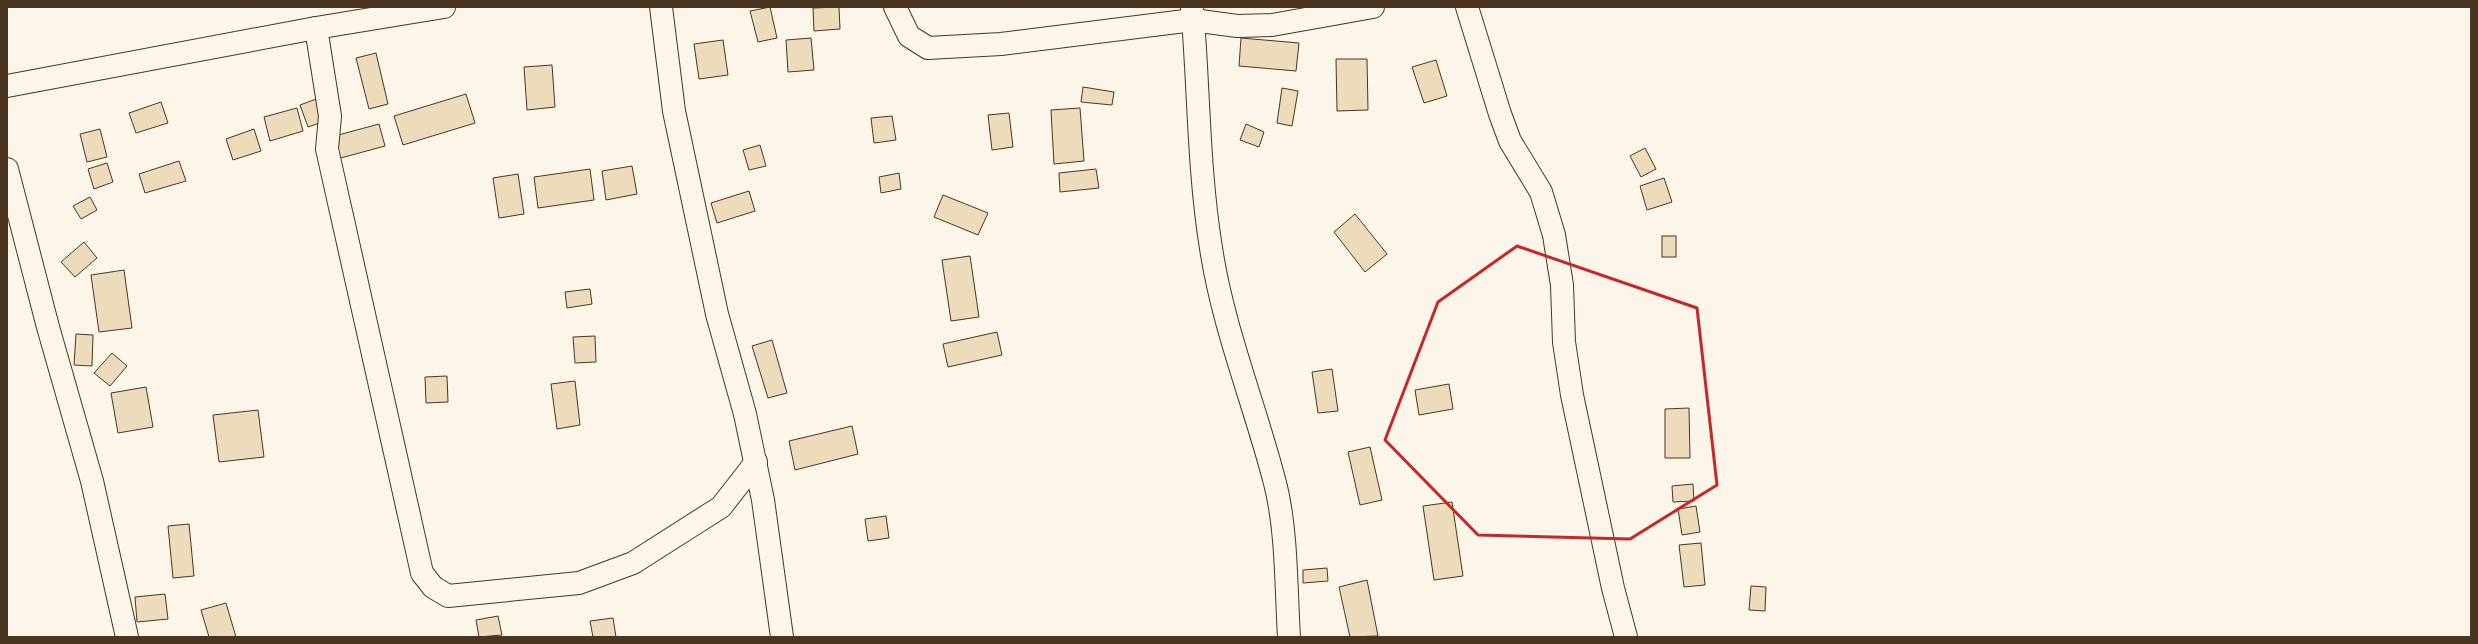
<svg xmlns="http://www.w3.org/2000/svg" width="2478" height="644" font-family="'Crimson Pro',serif">
<rect width="100%" height="100%" fill="#fbf6e9"/>
<g fill="#ecdcbc" stroke="#4a3520">
<polygon points="770,7 777,38 758,42 750,11"/>
<polygon points="839,7 840,29 814,31 813,8"/>
<polygon points="811,38 814,70 788,72 786,40"/>
<polygon points="1241,38 1299,43 1296,71 1239,66"/>
<polygon points="723,40 728,75 699,79 694,44"/>
<polygon points="376,53 388,104 369,109 356,58"/>
<polygon points="1336,59 1367,59 1368,110 1337,111"/>
<polygon points="1436,60 1447,96 1424,103 1412,67"/>
<polygon points="552,65 555,107 527,110 524,67"/>
<polygon points="1083,87 1114,92 1112,105 1081,102"/>
<polygon points="1282,88 1298,91 1292,126 1277,123"/>
<polygon points="466,94 475,123 403,145 394,116"/>
<polygon points="319,98 328,120 308,127 300,105"/>
<polygon points="161,102 168,123 136,133 129,113"/>
<polygon points="297,108 303,131 270,141 264,117"/>
<polygon points="1080,108 1084,161 1054,164 1051,110"/>
<polygon points="1009,113 1013,147 992,150 988,115"/>
<polygon points="892,116 896,140 874,143 871,118"/>
<polygon points="379,124 385,146 337,159 331,137"/>
<polygon points="1246,124 1264,132 1259,147 1240,140"/>
<polygon points="100,129 107,157 87,162 80,134"/>
<polygon points="254,129 261,151 233,160 226,139"/>
<polygon points="760,145 766,166 749,170 743,150"/>
<polygon points="1645,148 1656,169 1641,177 1630,156"/>
<polygon points="179,161 186,181 145,193 139,174"/>
<polygon points="107,163 113,182 94,189 88,169"/>
<polygon points="632,166 637,194 606,200 602,171"/>
<polygon points="590,169 594,200 538,208 534,177"/>
<polygon points="1096,169 1099,188 1060,192 1059,173"/>
<polygon points="899,173 901,189 881,193 879,177"/>
<polygon points="518,174 524,214 499,218 493,178"/>
<polygon points="1664,178 1672,202 1647,210 1640,186"/>
<polygon points="749,191 755,211 717,223 711,203"/>
<polygon points="943,195 988,213 978,235 934,217"/>
<polygon points="90,197 97,210 81,219 73,206"/>
<polygon points="1355,214 1387,254 1365,272 1334,232"/>
<rect x="1662" y="236" width="14" height="21"/>
<polygon points="84,242 97,258 75,277 61,262"/>
<polygon points="970,256 979,317 951,321 942,260"/>
<polygon points="124,270 132,328 99,332 91,275"/>
<polygon points="590,289 592,304 567,308 565,292"/>
<polygon points="997,332 1002,355 948,367 943,344"/>
<polygon points="76,334 93,335 92,366 74,365"/>
<polygon points="595,336 596,362 575,363 573,337"/>
<polygon points="772,340 787,393 768,398 752,346"/>
<polygon points="112,353 127,366 110,386 94,373"/>
<polygon points="1332,369 1338,411 1318,413 1312,372"/>
<polygon points="447,376 448,402 426,403 425,377"/>
<polygon points="575,381 580,425 557,429 551,384"/>
<polygon points="1449,384 1453,409 1419,415 1415,390"/>
<polygon points="146,387 153,427 118,433 111,393"/>
<polygon points="1689,408 1690,458 1665,458 1665,409"/>
<polygon points="258,410 264,457 219,462 213,415"/>
<polygon points="852,426 858,454 795,470 789,441"/>
<polygon points="1370,447 1382,500 1360,505 1348,452"/>
<polygon points="1693,484 1694,501 1673,502 1672,486"/>
<polygon points="1452,502 1463,576 1434,580 1423,506"/>
<polygon points="1696,506 1700,532 1682,535 1678,509"/>
<polygon points="886,516 889,538 868,541 865,519"/>
<polygon points="189,524 194,576 173,578 168,526"/>
<polygon points="1701,543 1705,585 1684,587 1679,545"/>
<polygon points="1327,568 1328,581 1303,583 1303,570"/>
<polygon points="1367,580 1378,636 1350,637 1339,587"/>
<polygon points="1751,586 1766,587 1765,611 1749,610"/>
<polygon points="165,594 168,619 137,622 135,597"/>
<polygon points="226,603 236,637 209,637 201,610"/>
<polygon points="498,616 502,635 479,637 476,620"/>
<polygon points="613,618 616,637 593,637 590,621"/>
</g>
<g fill="none" stroke-linecap="round" stroke-linejoin="round">
<g stroke="#4a3520" stroke-width="24">
<g id="street">
<polyline points="661,7 674,111 717,314 745,414 763,500 782,637"/>
<polyline points="895,7 909,36 928,48 1001,44 1193,20 1237,26 1272,25 1373,7"/>
<path d="M1192,7C1199,87 1198,168 1211,248C1223,328 1255,405 1275,483C1287,529 1286,589 1289,637"/>
<polyline points="1467,7 1500,114 1510,141 1541,192 1554,235 1562,285 1564,342 1572,395 1613,588 1626,637"/>
<polyline points="316,28 330,116 327,149 422,573 433,587 448,596 579,583 633,563 721,507 756,462"/>
<polyline points="7,86 316,28 444,7"/>
<polyline points="7,169 48,327 92,481 127,637"/>
</g>
</g>
<use href="#street" stroke="#fbf6e9" stroke-width="22"/>
</g>
<path fill="none" stroke="#c62828" stroke-width="3" stroke-linejoin="round" d="M1517,246L1697,308L1717,485L1630,539L1478,535L1385,440L1438,302Z"/>
<rect width="2478" height="644" fill="none" stroke="#4a3520" stroke-width="16"/>
</svg>
